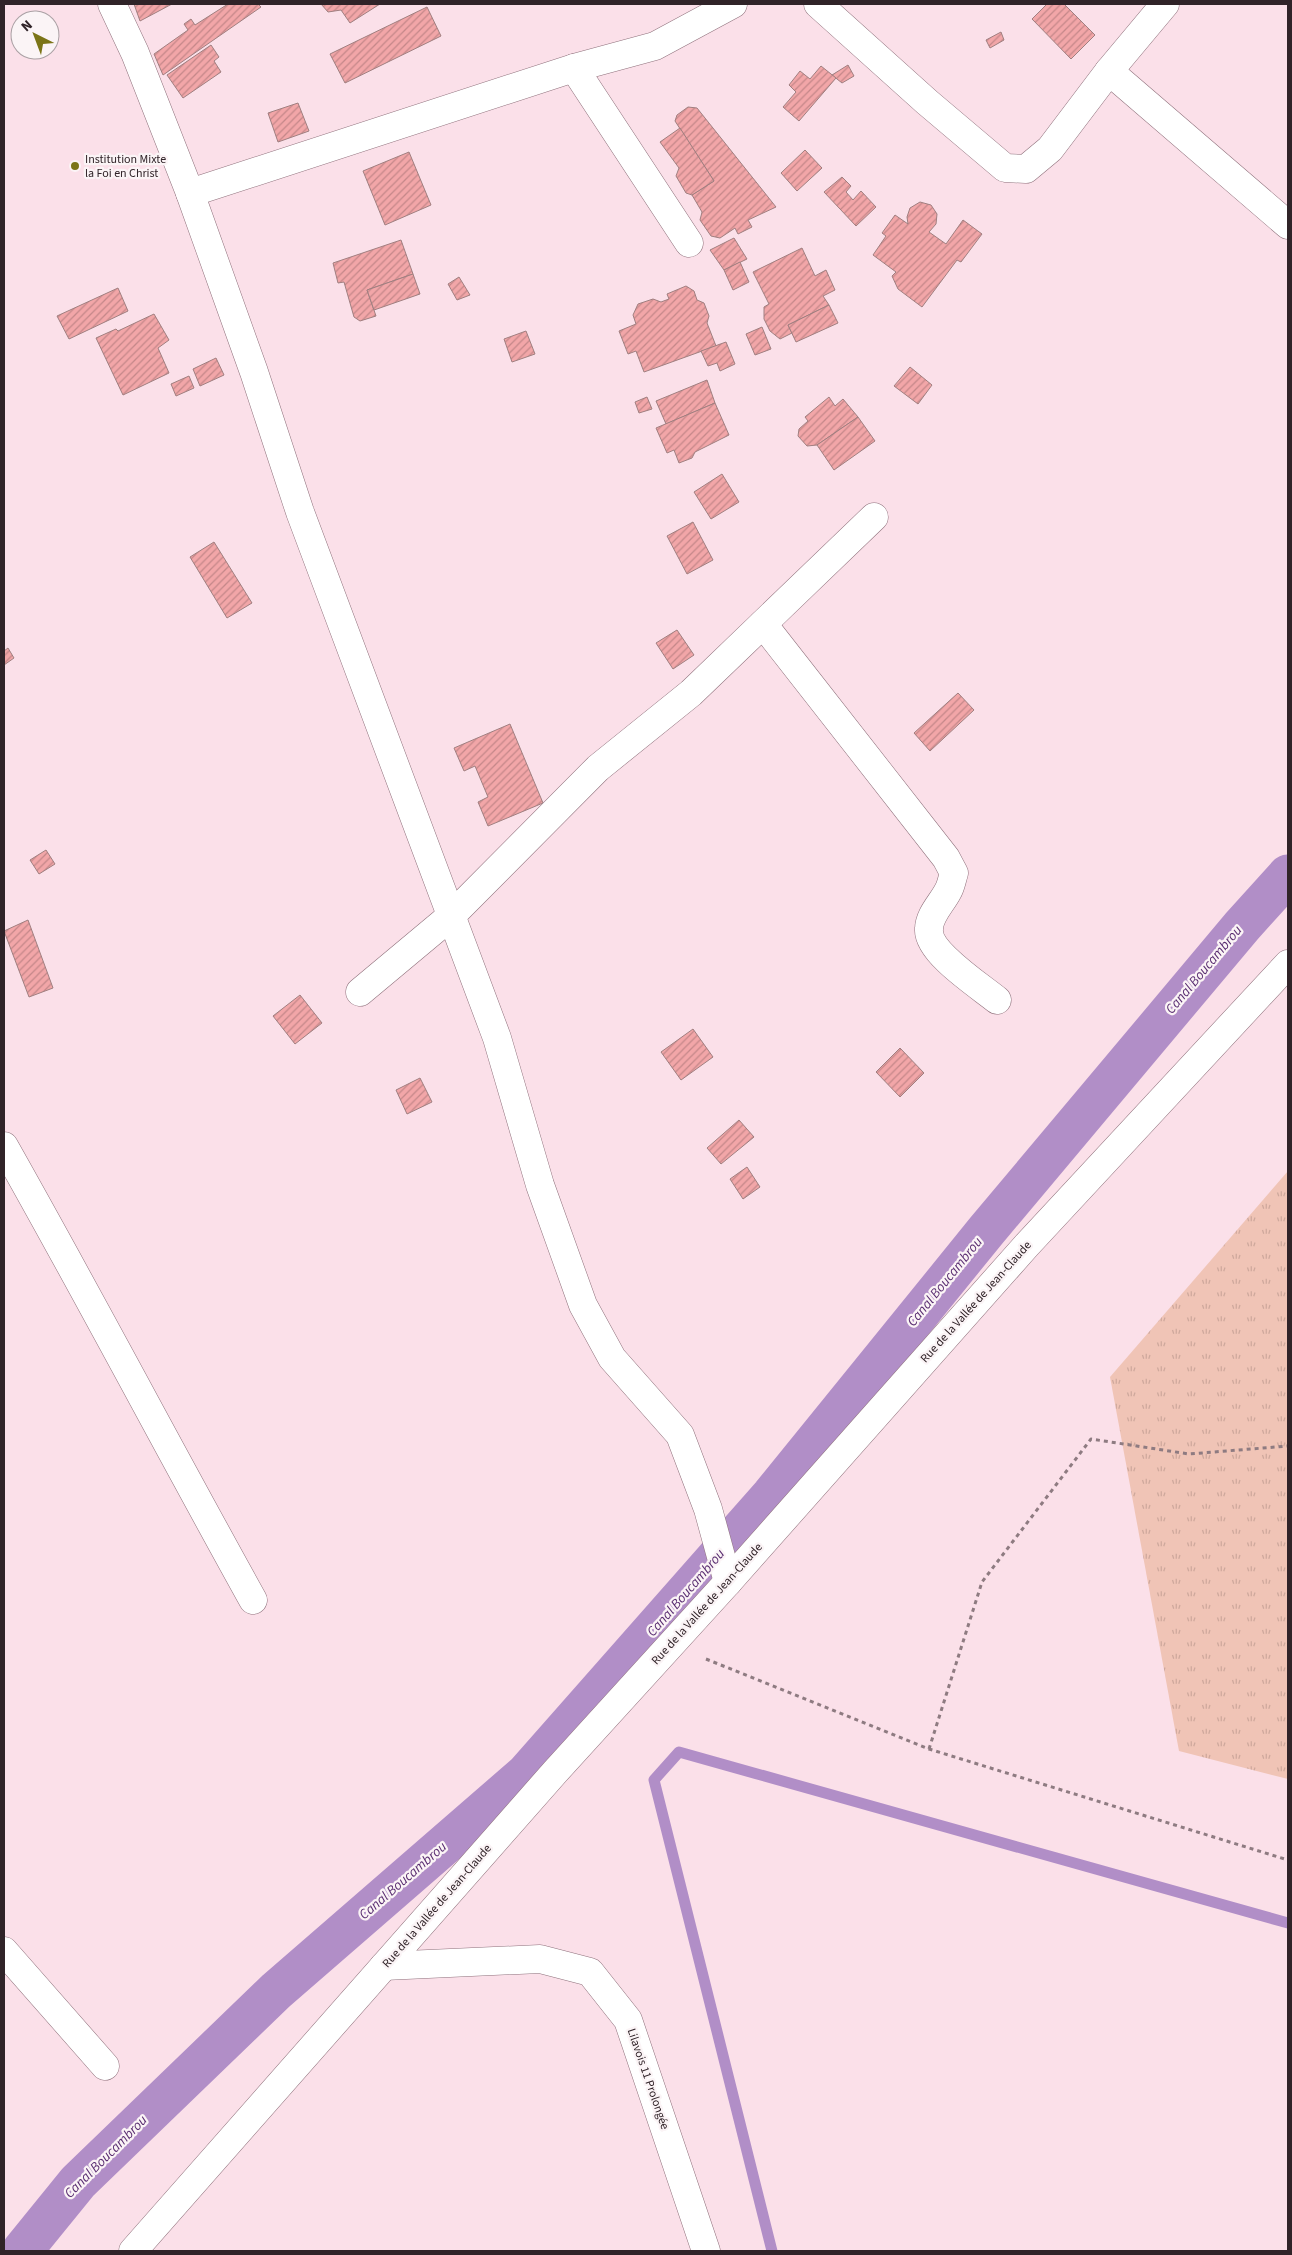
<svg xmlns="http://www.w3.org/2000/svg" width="1292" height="2255" font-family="'Source Sans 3',sans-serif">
<defs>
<pattern id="grass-tufts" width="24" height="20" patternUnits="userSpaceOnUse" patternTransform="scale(1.25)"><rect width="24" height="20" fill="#f0c4b6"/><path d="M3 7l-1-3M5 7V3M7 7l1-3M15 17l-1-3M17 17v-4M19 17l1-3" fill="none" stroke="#cea89c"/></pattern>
<pattern id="building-hatch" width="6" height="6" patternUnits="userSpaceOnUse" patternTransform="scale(1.25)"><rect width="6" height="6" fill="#f2a6a8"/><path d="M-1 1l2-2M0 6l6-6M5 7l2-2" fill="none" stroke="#c48789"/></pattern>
</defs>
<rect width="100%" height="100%" fill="#fbe0e9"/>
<polygon fill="url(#grass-tufts)" points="1288,1171 1288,1779 1179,1751 1110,1377"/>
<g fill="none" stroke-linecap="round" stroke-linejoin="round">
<polyline stroke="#b18ec7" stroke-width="11" points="772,2251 654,1780 679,1752 1288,1923"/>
<polyline stroke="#b18ec7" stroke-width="41" points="22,2251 78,2182 276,1991 526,1774 772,1495 986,1231 1242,926 1288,875"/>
</g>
<g fill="url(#building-hatch)" stroke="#a07f80">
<polygon points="134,4 172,4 140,21"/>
<polygon points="228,4 258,4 261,7 163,75 154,54 188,30 184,24 191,19 195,25"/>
<polygon points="321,4 380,4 350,23 341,10 328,12"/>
<polygon points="1047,4 1064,4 1095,35 1071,59 1032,19"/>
<polygon points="427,7 441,36 345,83 330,54"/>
<polygon points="1001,32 1004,40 990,48 986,40"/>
<polygon points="211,45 219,57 214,61 221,72 183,98 167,75"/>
<polygon points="848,65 854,76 842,83 832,75"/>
<polygon points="821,66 836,78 799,121 783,107 796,92 789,85 800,71 810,79"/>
<polygon points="298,103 309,131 278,142 268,113"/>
<polygon points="688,107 697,108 776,207 748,220 752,227 738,234 735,228 720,238 711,236 700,220 702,212 692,195 714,181 675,121 677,115"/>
<polygon points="680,128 714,181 692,195 686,193 676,176 679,168 660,142"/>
<polygon points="805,150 822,168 797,191 781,173"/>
<polygon points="409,152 431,205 385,225 363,171"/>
<polygon points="842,177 851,186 846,192 853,200 861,191 876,207 856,226 824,192"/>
<polygon points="920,202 931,205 937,214 936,224 929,232 946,244 963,220 982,234 961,262 957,260 922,307 898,289 892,276 896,272 873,255 886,236 882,233 895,215 908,224 907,217 910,208"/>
<polygon points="734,238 747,259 724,270 710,250"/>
<polygon points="401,240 413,274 367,290 376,316 360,321 354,317 344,282 338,283 333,263"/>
<polygon points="802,248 815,276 826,270 835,290 823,296 829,305 788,325 792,333 780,339 770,331 764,319 764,307 769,304 753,272"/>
<polygon points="740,262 749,282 733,290 724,270"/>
<polygon points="413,274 420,294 374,310 367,290"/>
<polygon points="459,277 470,295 457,300 448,284"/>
<polygon points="686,286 694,291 697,300 704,303 709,316 707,323 716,346 644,372 636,351 628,354 619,331 636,324 633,315 638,304 653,299 661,302 669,299 667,294"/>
<polygon points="118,288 128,311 69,339 57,316"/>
<polygon points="829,305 838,323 796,342 788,325"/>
<polygon points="154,314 169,340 158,348 169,373 123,395 96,338 116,329 118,331"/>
<polygon points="762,327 771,349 755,355 746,334"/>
<polygon points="526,331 535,354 512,362 504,339"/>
<polygon points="726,342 735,364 720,371 717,363 708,366 701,351"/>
<polygon points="216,358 224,375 200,386 193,369"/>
<polygon points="910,367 932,385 918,404 894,386"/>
<polygon points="189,376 194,388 176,396 171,384"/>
<polygon points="707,380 715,403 666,424 656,401"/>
<polygon points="647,397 652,409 639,413 635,402"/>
<polygon points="829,397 835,406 843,399 858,417 817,445 807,446 798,436 799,429 808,421 805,417"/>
<polygon points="715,403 729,435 695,452 692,458 679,463 674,450 667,453 656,428"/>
<polygon points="858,417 875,441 834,470 817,445"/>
<polygon points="722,474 739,502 711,519 694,492"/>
<polygon points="693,522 713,560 687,574 667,536"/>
<polygon points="214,542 252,603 227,618 190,557"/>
<polygon points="677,630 694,655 673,669 656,643"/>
<polygon points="8,648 14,658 4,665 4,651"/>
<polygon points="958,693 974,710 930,751 914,733"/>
<polygon points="510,724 543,803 488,826 478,802 488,797 475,766 464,771 454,748"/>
<polygon points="46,850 55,864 39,874 30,860"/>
<polygon points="28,920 53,988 29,997 4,931"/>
<polygon points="300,995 322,1023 295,1044 273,1016"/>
<polygon points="693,1029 713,1057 681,1080 661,1052"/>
<polygon points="900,1048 924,1073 900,1097 876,1072"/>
<polygon points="420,1078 432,1102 407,1114 396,1090"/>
<polygon points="739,1120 754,1137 721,1164 707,1148"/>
<polygon points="747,1167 760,1187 743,1199 730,1179"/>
</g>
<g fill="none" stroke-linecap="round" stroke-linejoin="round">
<g stroke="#8f717c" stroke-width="29">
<g id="minor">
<polyline points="112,4 135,53 190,193 254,372 300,512 497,1038 540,1185 583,1305 612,1358 680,1435 708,1509 728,1582"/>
<polyline points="818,4 927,102 1005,168 1026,169 1050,149 1109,71 1165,4"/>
<polyline points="574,68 689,243"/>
<polyline points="1109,71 1288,225"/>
<polyline points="190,193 574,68 655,46 733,4"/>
<path d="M763,624L946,858L954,873C952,879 951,886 948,891C942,903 929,915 929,929C927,952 980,986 997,1000"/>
<polyline points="360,992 451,916 598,768 691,693 874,517"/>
<path d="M4,1146C89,1296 169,1449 253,1600"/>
<polyline points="4,1951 105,2066"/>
<polyline points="384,1966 540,1959 590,1972 628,2020 706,2251"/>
<polyline points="133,2251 555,1772 728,1582 1026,1246 1288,964"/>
</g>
</g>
<g stroke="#8e7b81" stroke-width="3" stroke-dasharray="4 4" stroke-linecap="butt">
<polyline points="706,1659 929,1749 1288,1860"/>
<polyline points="929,1749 982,1582 1091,1439 1189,1454 1288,1446"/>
</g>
<use href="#minor" stroke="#fff" stroke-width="28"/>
</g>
<circle fill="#7b7417" stroke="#fbf4f6" stroke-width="2" cx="75" cy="166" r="5"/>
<g text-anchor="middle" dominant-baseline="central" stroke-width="4.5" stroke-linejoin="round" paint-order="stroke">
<g font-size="12" fill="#302328" stroke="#fbf4f6" text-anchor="start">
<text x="85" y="159">Institution Mixte<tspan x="85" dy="14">la Foi en Christ</tspan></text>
</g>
<g font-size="12" fill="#302328" stroke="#fbf4f6">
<text transform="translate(976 1302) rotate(-48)">Rue de la Vallée de Jean-Claude</text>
<text transform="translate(707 1604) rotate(-48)">Rue de la Vallée de Jean-Claude</text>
<text transform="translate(437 1906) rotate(-49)">Rue de la Vallée de Jean-Claude</text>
<text transform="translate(648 2079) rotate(71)">Lilavois 11 Prolongée</text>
</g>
<g font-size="14" font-style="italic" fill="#592d71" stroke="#fbf4f6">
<text transform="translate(1204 970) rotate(-50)">Canal Boucambrou</text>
<text transform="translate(945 1282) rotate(-51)">Canal Boucambrou</text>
<text transform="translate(686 1593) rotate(-49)">Canal Boucambrou</text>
<text transform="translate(403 1881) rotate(-41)">Canal Boucambrou</text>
<text transform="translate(106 2157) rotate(-45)">Canal Boucambrou</text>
</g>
</g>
<rect width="1292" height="2255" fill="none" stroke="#302328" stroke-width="10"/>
<g transform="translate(35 35) rotate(318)"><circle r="24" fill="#fbf4f6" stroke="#aaa0a4"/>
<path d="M0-4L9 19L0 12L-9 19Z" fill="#7b7417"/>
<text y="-8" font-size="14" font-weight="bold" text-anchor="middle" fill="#302328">N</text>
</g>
</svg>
